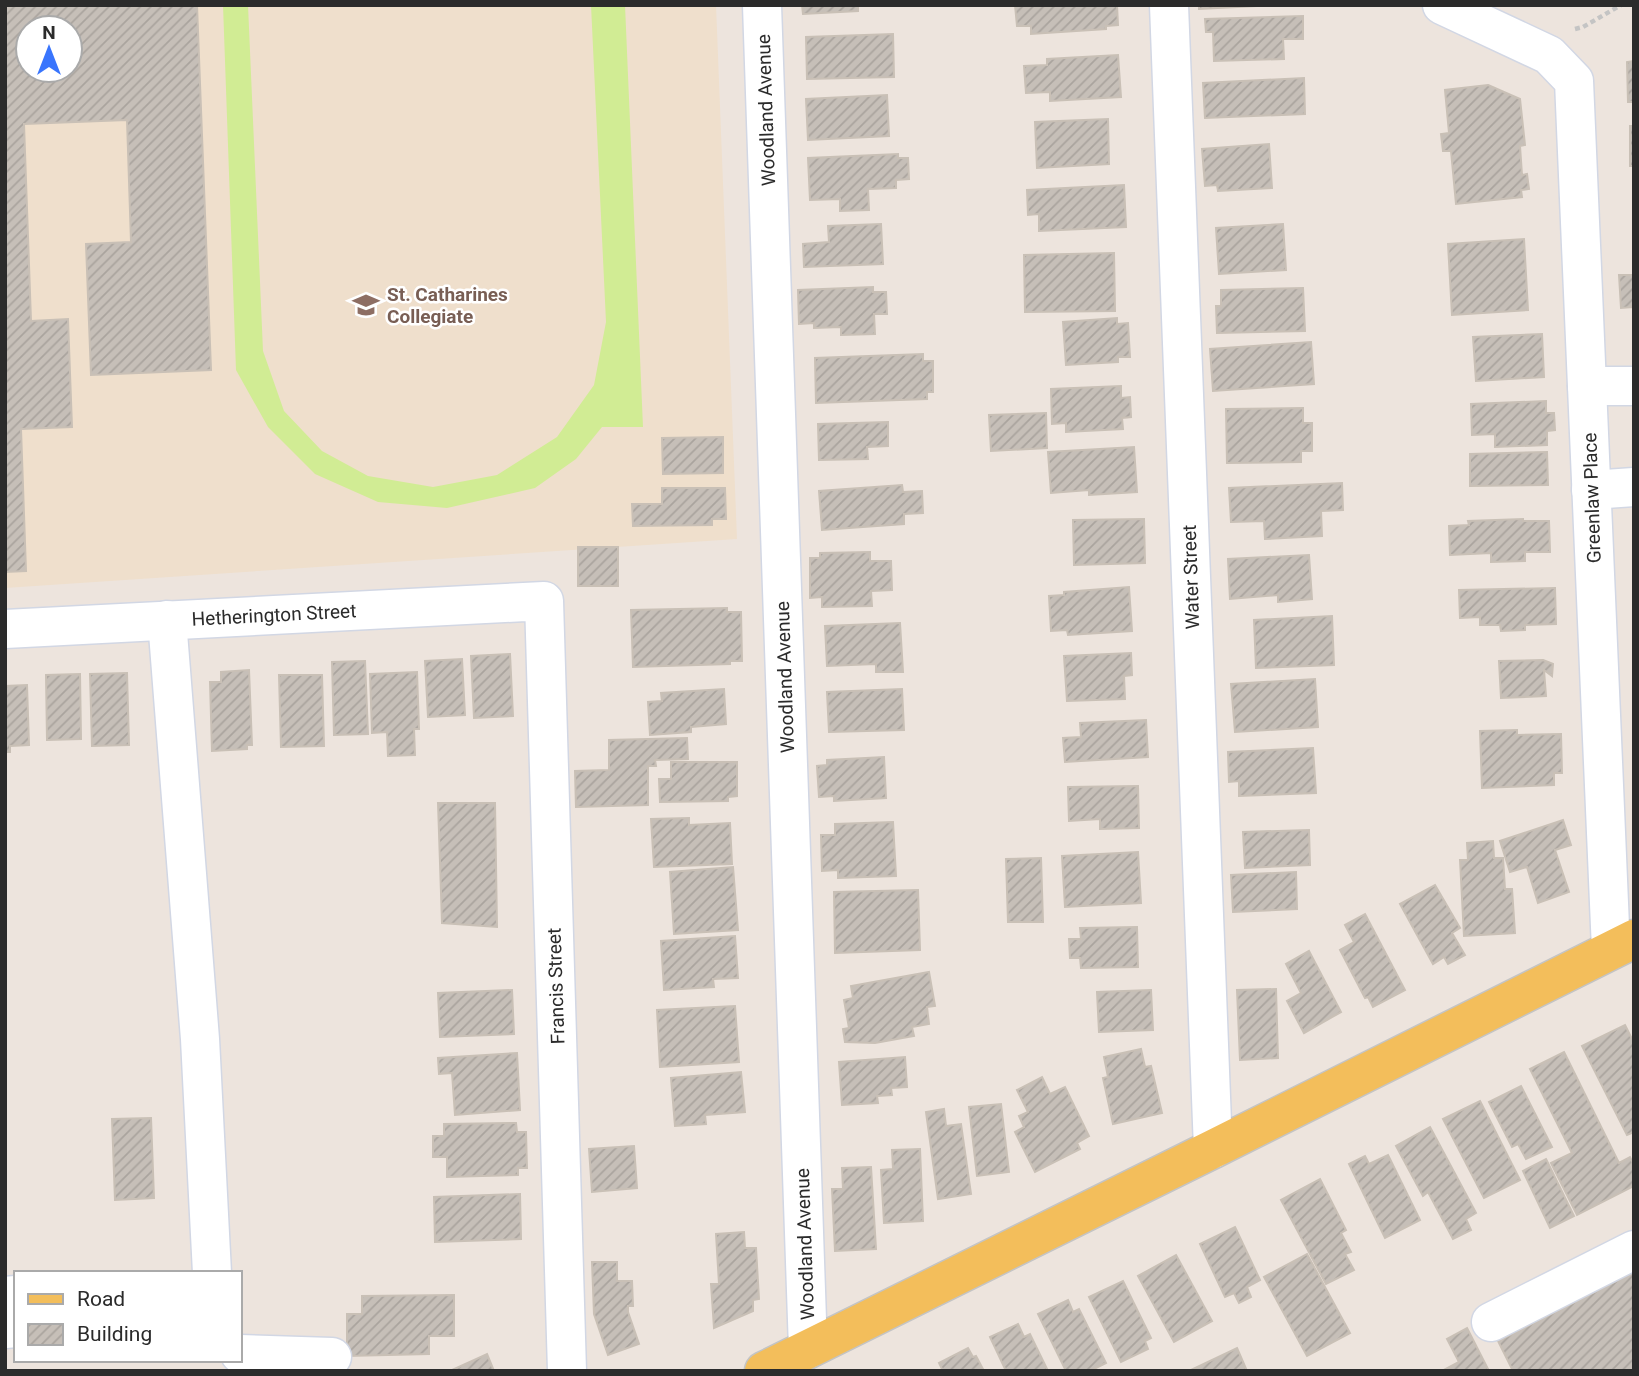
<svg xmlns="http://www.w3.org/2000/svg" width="1639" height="1376" font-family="Roboto,sans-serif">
<defs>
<pattern id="building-hatch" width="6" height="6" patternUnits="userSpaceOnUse" patternTransform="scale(1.75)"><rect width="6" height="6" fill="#c6bfb8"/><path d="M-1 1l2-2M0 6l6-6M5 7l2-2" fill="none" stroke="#aaa49e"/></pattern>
</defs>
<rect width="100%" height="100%" fill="#ede4dd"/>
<path fill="#efdfcc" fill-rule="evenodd" d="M5,5H716L737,539L5,588ZM28,28H70V70H28Z"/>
<polygon fill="#d1ec94" points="223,5 248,5 263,351 284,411 322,451 368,476 433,487 497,475 557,437 594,385 606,322 591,5 625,5 643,427 602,427 576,459 535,488 447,508 378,502 315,474 268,427 236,370"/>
<g fill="url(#building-hatch)" stroke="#c9c0b6" stroke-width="2" fill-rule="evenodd">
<path d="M5,5H197L211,370L91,375L86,244L131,242L127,120L24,124L31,321L68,319L72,427L21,429L26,571L5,572ZM28,28H70V70H28Z"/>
<polygon points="802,5 858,5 858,11 803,14"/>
<polygon points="1015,5 1117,5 1118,25 1106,26 1106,29 1031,34 1031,26 1017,26"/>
<polygon points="1199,5 1275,5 1199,9"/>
<polygon points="1303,16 1303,39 1283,39 1284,59 1214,61 1213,32 1206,32 1205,19"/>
<polygon points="893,34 894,77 807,79 806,37"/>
<polygon points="1118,55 1121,97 1050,101 1050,92 1026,93 1024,66 1047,65 1047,59"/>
<polygon points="1634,61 1634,102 1628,102 1627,62"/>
<polygon points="1304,78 1305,114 1205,118 1203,83"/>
<polygon points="1488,85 1520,99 1525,145 1520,146 1522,175 1527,174 1529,189 1521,190 1522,197 1456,204 1451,151 1443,151 1441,134 1449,133 1445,90"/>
<polygon points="887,95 889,136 808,140 806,99"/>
<polygon points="1108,119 1109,164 1037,168 1035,122"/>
<rect x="1630" y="126" width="4" height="40"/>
<polygon points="1269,144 1272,188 1218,191 1217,185 1205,186 1202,149"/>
<polygon points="898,154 898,158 908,158 909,179 896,180 896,188 868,189 869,210 840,211 840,199 810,200 808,158"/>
<polygon points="1124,185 1126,227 1039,231 1039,214 1028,215 1027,190"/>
<polygon points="881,224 883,264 804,267 803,244 829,242 828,226"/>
<polygon points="1283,224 1286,270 1219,274 1216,228"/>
<polygon points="1524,239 1528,310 1452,315 1448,244"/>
<polygon points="1114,253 1115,311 1025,312 1024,255"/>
<polygon points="1619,275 1634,275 1634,314 1633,307 1621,308"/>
<polygon points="873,287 873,292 886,292 887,314 874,314 875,334 841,335 841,327 814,328 814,323 799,324 798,290"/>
<polygon points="1303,288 1305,331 1217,333 1216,306 1221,306 1221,290"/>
<polygon points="1117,318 1117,324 1128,323 1130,357 1118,357 1118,362 1066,365 1063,322"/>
<polygon points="1542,334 1544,377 1476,381 1473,337"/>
<polygon points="1311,342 1314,384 1213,391 1210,349"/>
<polygon points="923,354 923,361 933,361 933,392 927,392 927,399 816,403 815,358"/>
<polygon points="1121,386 1121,398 1130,397 1131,417 1122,418 1123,429 1066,432 1066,423 1052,424 1051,389"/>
<polygon points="1546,401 1546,413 1554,413 1555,430 1547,431 1547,445 1495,447 1495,434 1472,435 1471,404"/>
<polygon points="1303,408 1303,423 1312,423 1312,451 1301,451 1301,462 1227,463 1226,409"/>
<polygon points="1046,413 1047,448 991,451 989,415"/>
<polygon points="888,422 888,446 867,447 868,459 819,460 818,424"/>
<polygon points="723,437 723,473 663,474 662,438"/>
<polygon points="1134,447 1137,492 1089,495 1089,490 1051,493 1048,452"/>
<polygon points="1547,452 1548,485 1470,486 1470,454"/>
<polygon points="1342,483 1343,510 1321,511 1322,536 1265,539 1264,521 1231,522 1229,488"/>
<polygon points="902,485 903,492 922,491 923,513 904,514 904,524 822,530 819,491"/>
<polygon points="662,488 725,488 726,519 712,519 712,525 633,526 632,504 662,504"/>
<polygon points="1144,519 1145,563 1074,565 1073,520"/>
<polygon points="1523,519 1523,521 1549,521 1550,552 1525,552 1525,561 1491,562 1491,553 1450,555 1449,526 1469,525 1468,521"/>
<rect x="578" y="547" width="40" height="39"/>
<polygon points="870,552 870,561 891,561 892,590 871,591 872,606 822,607 822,597 810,598 810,558 820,558 820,553"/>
<polygon points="1309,555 1312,599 1278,602 1278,595 1230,599 1228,559"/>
<polygon points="1129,587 1132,631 1068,635 1067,630 1051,631 1049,596 1064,595 1064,592"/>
<polygon points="1555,588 1556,624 1525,625 1525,630 1501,631 1500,625 1480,625 1480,617 1460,618 1459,590"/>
<polygon points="727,608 727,612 741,612 742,661 730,661 730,664 633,667 631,610"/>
<polygon points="1332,616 1334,665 1256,668 1254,620"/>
<polygon points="900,623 903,672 876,672 876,664 827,666 825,626"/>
<polygon points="1131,653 1132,675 1124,676 1125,699 1067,701 1064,656"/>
<polygon points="510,654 513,716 474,718 471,656"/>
<polygon points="462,659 465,715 428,717 425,661"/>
<polygon points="1543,660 1553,664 1552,676 1544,670 1546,696 1501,698 1499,661"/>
<polygon points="365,661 368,734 334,735 332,662"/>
<polygon points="249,670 252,745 247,745 247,749 212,751 210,682 221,682 221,672"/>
<polygon points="417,672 419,729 414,729 415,755 388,756 387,732 372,733 370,674"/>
<polygon points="127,673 129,745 92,746 90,674"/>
<polygon points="80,674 81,739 47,740 46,675"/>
<polygon points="279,675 322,675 324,746 281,747"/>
<polygon points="1315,679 1318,727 1235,732 1231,684"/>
<polygon points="27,685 29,745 10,746 10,752 5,752 5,686"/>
<polygon points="724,689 726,724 691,727 691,732 650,735 648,702 662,701 661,693"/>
<polygon points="902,689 904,730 829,732 827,692"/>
<polygon points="1146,720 1148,757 1065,762 1063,738 1081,737 1080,723"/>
<polygon points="1517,730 1517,735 1561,734 1562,773 1554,773 1554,785 1482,788 1480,731"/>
<polygon points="687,738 688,759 655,760 656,766 648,766 648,805 576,807 575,771 609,770 609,740"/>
<polygon points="1313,748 1316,793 1239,796 1239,781 1229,782 1228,752"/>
<polygon points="884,757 886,798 834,801 834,796 819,797 817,766 827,765 827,760"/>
<polygon points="671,762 737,762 737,796 728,797 728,801 660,802 659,779 671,779"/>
<polygon points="1138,786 1139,828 1100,829 1100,819 1069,821 1068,787"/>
<polygon points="438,803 495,803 497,927 442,923"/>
<polygon points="689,818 689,825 730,823 732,864 654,867 651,819"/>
<polygon points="1563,820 1571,845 1555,850 1569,892 1538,903 1527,867 1510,872 1500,841"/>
<polygon points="893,822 896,876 838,878 838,870 822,871 821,835 835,835 835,824"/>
<polygon points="1309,830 1310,865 1245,868 1243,832"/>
<polygon points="1493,841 1494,858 1503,858 1505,889 1512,889 1515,933 1464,936 1460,860 1468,860 1467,843"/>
<polygon points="1138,852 1141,903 1065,907 1062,856"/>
<polygon points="1041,858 1043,922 1008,922 1006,859"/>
<polygon points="733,867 738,930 674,934 670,872"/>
<polygon points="1296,872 1297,909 1233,912 1231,875"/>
<polygon points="1435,885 1460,928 1452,933 1465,955 1448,964 1444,957 1433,964 1400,904"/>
<polygon points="918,890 920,950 835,953 834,892"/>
<polygon points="1365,914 1405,990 1373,1007 1368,997 1365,998 1340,950 1354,942 1345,925"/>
<polygon points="1137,927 1138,967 1081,968 1080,958 1070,958 1069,939 1081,939 1080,928"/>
<polygon points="735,936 738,978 713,979 714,987 664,990 661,941"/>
<polygon points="1309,951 1341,1012 1304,1033 1287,1001 1301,993 1286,964"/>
<polygon points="929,972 935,1006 927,1007 929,1024 912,1027 914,1036 875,1043 845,1042 843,1029 849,1028 844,1000 853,998 851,986"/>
<polygon points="1276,989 1278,1058 1240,1060 1237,990"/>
<polygon points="512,990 514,1034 440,1037 438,993"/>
<polygon points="1151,990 1153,1030 1099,1032 1097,992"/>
<polygon points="735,1006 739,1062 660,1067 657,1010"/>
<polygon points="1625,1025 1634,1043 1634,1132 1627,1135 1582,1046"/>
<polygon points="1141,1049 1145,1067 1151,1066 1162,1113 1113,1124 1103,1078 1108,1077 1104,1057"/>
<polygon points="1564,1052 1619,1163 1630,1157 1634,1165 1634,1186 1577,1215 1551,1163 1572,1153 1530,1069"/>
<polygon points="517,1053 520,1110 455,1115 452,1073 439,1074 438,1058"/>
<polygon points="905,1057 907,1087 891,1088 892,1095 877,1096 878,1103 842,1105 839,1062"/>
<polygon points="741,1072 745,1112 705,1115 706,1124 675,1126 671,1078"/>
<polygon points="1042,1077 1050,1094 1065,1087 1089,1136 1077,1143 1080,1149 1035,1172 1015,1132 1024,1127 1019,1116 1028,1112 1017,1090"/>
<polygon points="1521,1086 1552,1147 1526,1159 1518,1144 1512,1147 1489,1102"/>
<polygon points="1480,1101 1520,1180 1484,1198 1443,1119"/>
<polygon points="1001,1104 1009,1172 977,1176 969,1107"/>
<polygon points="944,1109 946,1126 961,1124 971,1194 938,1199 926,1112"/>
<polygon points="151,1118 154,1198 115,1200 112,1119"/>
<polygon points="516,1123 517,1132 526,1132 527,1168 518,1168 518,1175 447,1177 447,1157 433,1157 433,1136 444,1136 444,1124"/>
<polygon points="1430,1127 1476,1213 1466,1219 1471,1230 1453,1239 1428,1192 1423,1196 1396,1146"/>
<polygon points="634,1146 637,1188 592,1192 589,1149"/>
<polygon points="920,1149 923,1221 884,1223 881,1170 893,1169 892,1150"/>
<polygon points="1388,1155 1420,1220 1385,1238 1349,1164 1365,1156 1369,1164"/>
<polygon points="1546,1159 1574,1216 1550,1228 1523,1171"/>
<polygon points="871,1167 876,1249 835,1251 832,1189 843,1189 842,1168"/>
<polygon points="1320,1179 1346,1230 1341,1233 1351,1252 1345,1254 1354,1270 1326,1284 1281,1200"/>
<polygon points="520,1194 521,1239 435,1242 434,1197"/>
<polygon points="1235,1227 1260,1280 1247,1287 1251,1297 1239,1303 1234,1293 1225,1297 1200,1244"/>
<polygon points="744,1232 745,1248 756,1248 759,1299 753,1300 753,1311 714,1328 711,1284 719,1284 716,1234"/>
<polygon points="1307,1254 1350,1333 1307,1356 1264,1277"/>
<polygon points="1176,1255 1212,1321 1174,1342 1138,1276"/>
<polygon points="592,1262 617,1262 617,1281 632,1281 633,1306 628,1306 628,1312 639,1344 608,1355 594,1314"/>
<polygon points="1634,1272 1634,1371 1513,1371 1498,1341"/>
<polygon points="1123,1281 1151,1338 1145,1341 1148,1349 1121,1362 1089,1297"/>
<polygon points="454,1295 454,1336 429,1336 429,1354 347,1356 347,1314 362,1314 362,1296"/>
<polygon points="1068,1300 1073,1312 1079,1309 1106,1363 1090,1371 1066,1371 1038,1314"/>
<polygon points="1018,1324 1024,1337 1030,1334 1048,1371 1006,1371 990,1337"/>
<polygon points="1467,1328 1489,1371 1442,1371 1459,1362 1447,1339"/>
<polygon points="968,1348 973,1357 976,1356 984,1371 943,1371 939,1363"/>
<polygon points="1237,1348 1247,1371 1189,1371"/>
<polygon points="487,1354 494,1371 450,1371"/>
</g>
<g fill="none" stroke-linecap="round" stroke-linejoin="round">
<g stroke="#d2d7e4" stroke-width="41">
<g id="minor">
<polyline points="762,5 808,1349"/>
<polyline points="1169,5 1213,1149"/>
<polyline points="1442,5 1549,55 1574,81 1611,950"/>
<polyline points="1587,386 1634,386"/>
<polyline points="1591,490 1634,487"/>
<polyline points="167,620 200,1039 212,1273"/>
<polyline points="5,629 544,601 567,1371"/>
<polyline points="5,1296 16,1295"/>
<polyline points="1491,1322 1634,1250"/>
<polyline points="5,1329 16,1328"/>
<polyline points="240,1354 332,1357"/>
</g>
</g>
<g stroke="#c4c4c4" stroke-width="41">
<polyline id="major" points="764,1371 1213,1149 1634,939"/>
</g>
<polyline stroke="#c4c4c4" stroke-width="4.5" stroke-dasharray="5 3.5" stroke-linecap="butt" points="1575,29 1583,27 1621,5"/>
<use href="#minor" stroke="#fff" stroke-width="38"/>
<use href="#major" stroke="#f3be5b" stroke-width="38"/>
</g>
<defs>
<g id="school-bare" transform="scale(2.1)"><path d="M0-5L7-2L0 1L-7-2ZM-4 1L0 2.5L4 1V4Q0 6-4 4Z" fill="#8d6e63" stroke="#fff" stroke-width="2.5" paint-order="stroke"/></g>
</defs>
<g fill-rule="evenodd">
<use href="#school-bare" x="366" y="305"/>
</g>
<g text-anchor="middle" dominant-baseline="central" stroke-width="5" stroke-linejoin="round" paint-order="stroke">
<g font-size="19" fill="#2b2b2b" stroke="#fff">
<text transform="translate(766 110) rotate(-92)">Woodland Avenue</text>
<text transform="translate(1592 498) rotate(-92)">Greenlaw Place</text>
<text transform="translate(1191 577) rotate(-92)">Water Street</text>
<text transform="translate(274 615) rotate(-3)">Hetherington Street</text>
<text transform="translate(785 677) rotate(-92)">Woodland Avenue</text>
<text transform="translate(556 986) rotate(-92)">Francis Street</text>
<text transform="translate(805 1244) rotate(-92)">Woodland Avenue</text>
</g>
<g font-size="19" font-weight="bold" fill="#785e54" stroke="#fff" text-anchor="start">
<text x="387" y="294">St. Catharines<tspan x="387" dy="22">Collegiate</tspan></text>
</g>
</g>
<rect width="1639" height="1376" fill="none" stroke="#2b2b2b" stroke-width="14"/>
<rect x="14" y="1271" width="228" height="91" fill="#ffffff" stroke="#aaaaaa" stroke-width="2"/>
<rect x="28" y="1294" width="35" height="10" fill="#f3be5b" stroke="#aaaaaa" stroke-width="2"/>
<text x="77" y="1306" font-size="21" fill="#2b2b2b">Road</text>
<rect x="28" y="1324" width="35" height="21" fill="url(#building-hatch)" stroke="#aaaaaa" stroke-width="2"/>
<text x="77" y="1341" font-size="21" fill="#2b2b2b">Building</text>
<g transform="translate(49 49)"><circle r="33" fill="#ffffff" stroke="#aaaaaa" stroke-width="2"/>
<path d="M0-5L12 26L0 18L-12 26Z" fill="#3975fd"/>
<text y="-10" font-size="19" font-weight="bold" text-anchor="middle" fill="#2b2b2b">N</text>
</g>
</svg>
